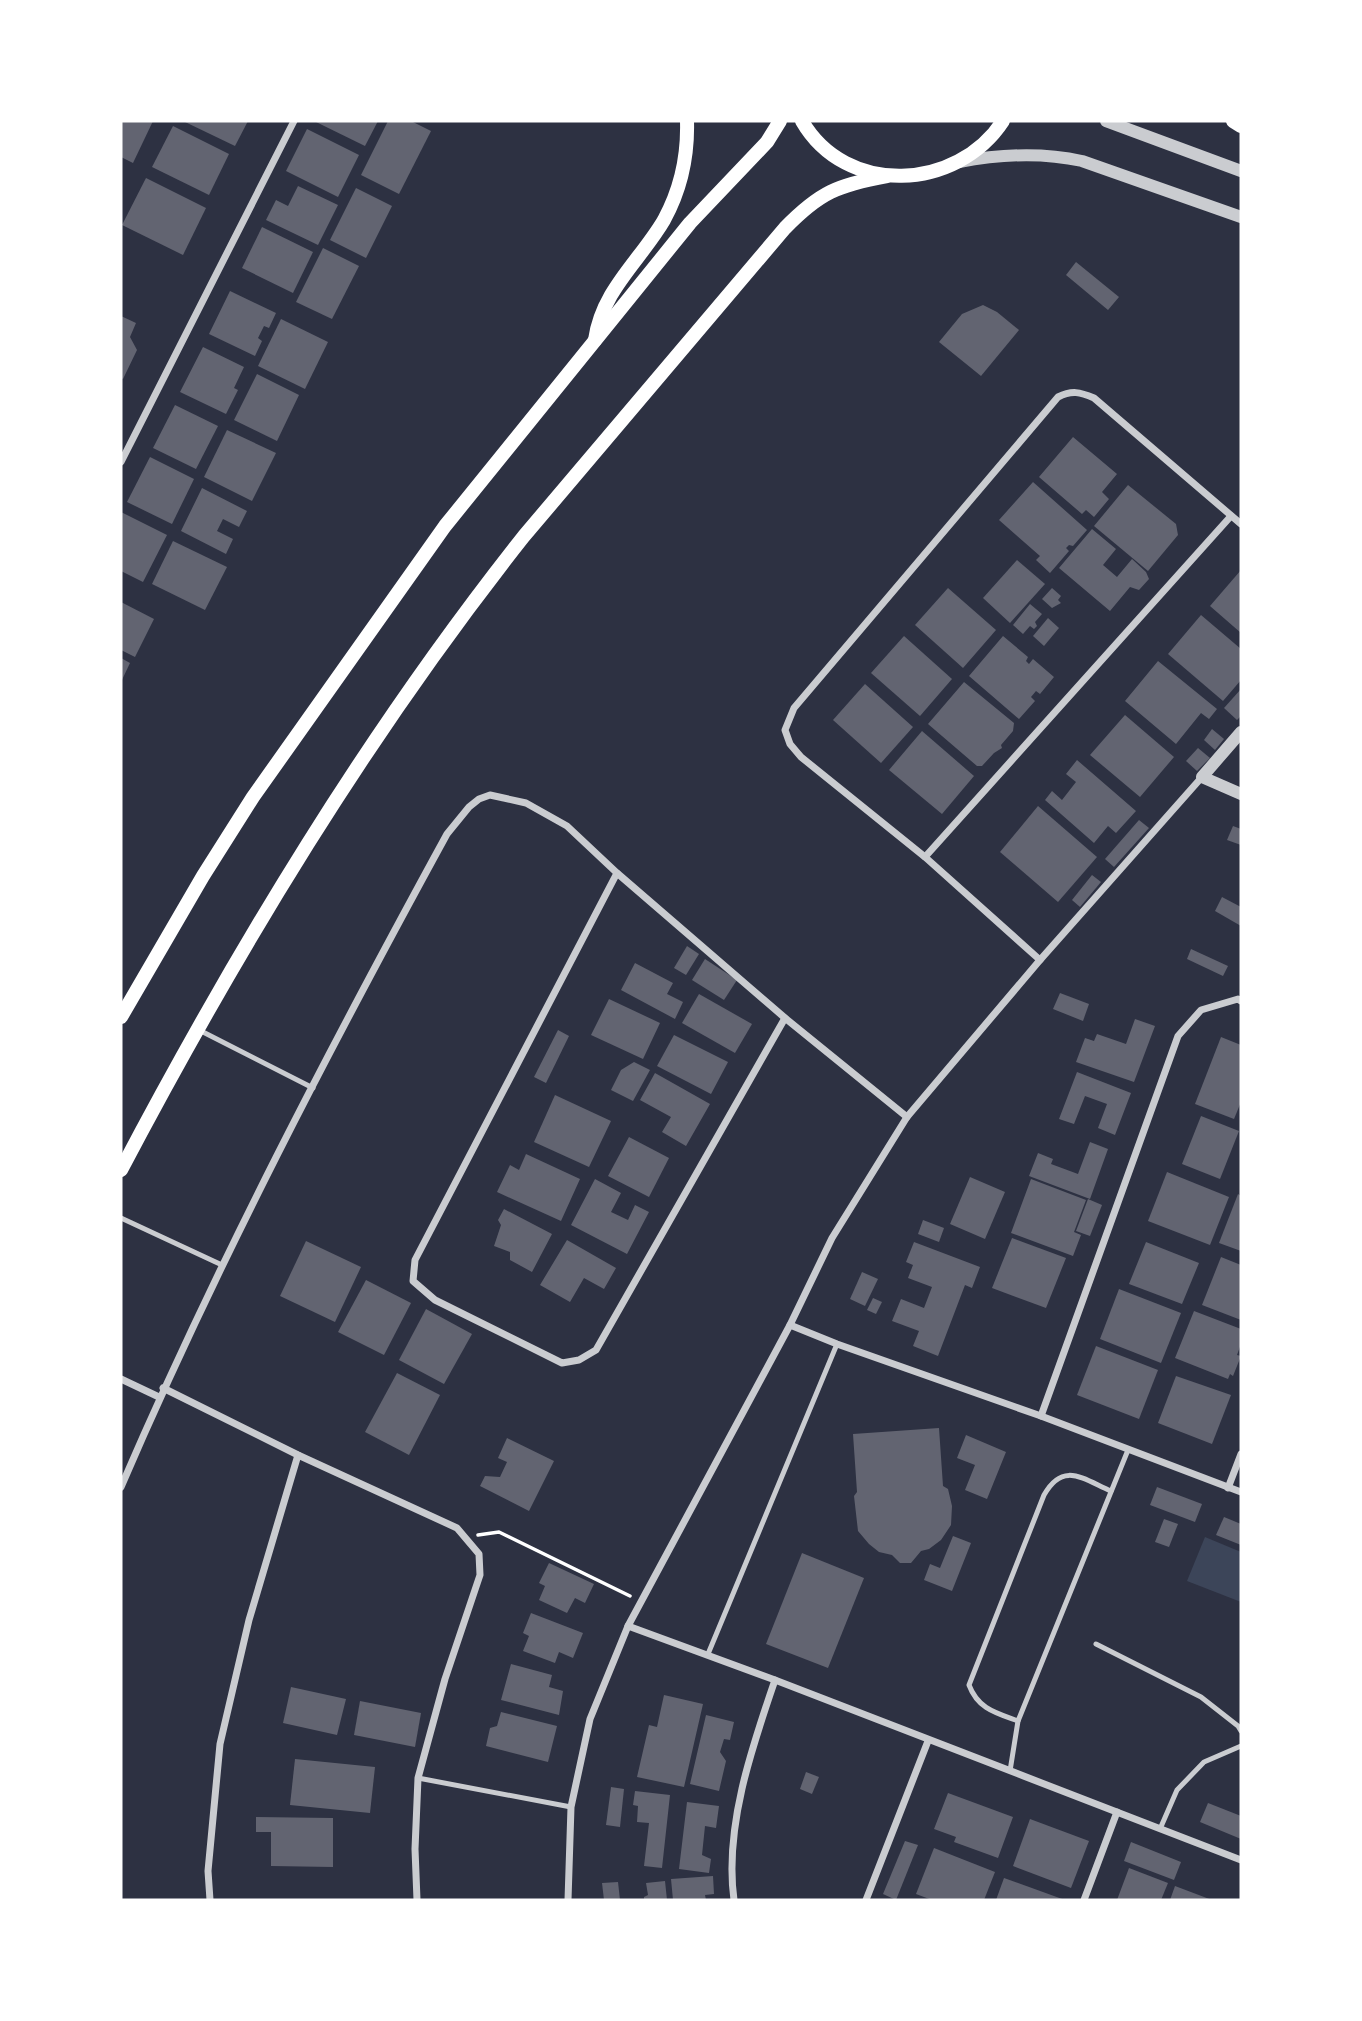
<svg xmlns="http://www.w3.org/2000/svg" width="1362" height="2021" font-family="'Space Grotesk',sans-serif">
<rect width="100%" height="100%" fill="#2d3142"/>
<polygon fill="#3c4559" points="1205,1537 1241,1552 1241,1602 1187,1581"/>
<g fill="#626471">
<polygon points="121,121 153,121 133,163 121,157"/>
<polygon points="183,121 248,121 235,146"/>
<polygon points="314,121 378,121 365,146"/>
<polygon points="388,121 411,121 431,131 399,194 361,175"/>
<polygon points="173,126 229,154 209,195 152,167"/>
<polygon points="307,129 359,155 338,197 286,171"/>
<polygon points="146,178 206,208 183,255 122,225"/>
<polygon points="298,186 338,205 318,245 266,220 276,200 288,206"/>
<polygon points="356,188 392,206 366,258 330,240"/>
<polygon points="262,227 313,252 293,293 242,268"/>
<polygon points="323,248 359,266 332,319 296,302"/>
<polygon points="1076,262 1119,297 1108,310 1066,275"/>
<polygon points="230,291 276,313 269,328 264,326 258,338 262,341 255,356 209,334"/>
<polygon points="983,305 997,312 1019,330 981,376 939,342 962,314"/>
<polygon points="121,316 136,323 130,337 137,350 123,379 121,378"/>
<polygon points="281,319 328,342 305,389 258,366"/>
<polygon points="203,347 244,367 234,388 238,390 226,414 180,392"/>
<polygon points="257,374 299,395 277,441 234,420"/>
<polygon points="175,405 218,426 196,469 153,448"/>
<polygon points="227,430 276,453 252,501 204,477"/>
<polygon points="1073,437 1117,474 1102,492 1109,499 1094,517 1086,510 1082,514 1039,477"/>
<polygon points="150,457 194,479 172,524 127,502"/>
<polygon points="1033,482 1087,530 1073,546 1069,545 1066,548 1069,551 1050,573 1036,560 1040,556 999,520"/>
<polygon points="1128,485 1176,524 1178,535 1148,571 1094,526"/>
<polygon points="202,488 247,511 239,527 223,519 217,531 233,539 226,554 181,531"/>
<polygon points="121,512 167,535 143,582 121,571"/>
<polygon points="1092,529 1116,549 1103,565 1117,577 1132,559 1146,572 1149,579 1139,590 1130,587 1110,611 1059,568"/>
<polygon points="173,541 227,567 205,610 152,584"/>
<polygon points="1017,560 1045,584 1010,623 983,598"/>
<polygon points="1241,570 1241,633 1210,606"/>
<polygon points="948,588 996,630 963,668 915,625"/>
<polygon points="1052,588 1061,596 1058,600 1061,603 1052,608 1042,599"/>
<polygon points="121,602 154,619 135,657 121,650"/>
<polygon points="1030,604 1042,614 1035,622 1037,626 1034,629 1030,626 1023,634 1013,625"/>
<polygon points="1201,615 1241,649 1241,680 1223,701 1168,654"/>
<polygon points="1048,618 1059,628 1044,646 1033,636"/>
<polygon points="904,636 952,679 920,716 871,673"/>
<polygon points="1003,636 1028,657 1026,661 1029,664 1033,659 1054,677 1040,694 1036,691 1031,697 1035,701 1019,719 969,676"/>
<polygon points="121,658 130,663 121,682"/>
<polygon points="1158,661 1217,709 1209,719 1201,713 1176,744 1125,701"/>
<polygon points="964,682 1014,723 1013,731 1001,745 1002,748 994,753 982,766 977,766 928,724"/>
<polygon points="865,684 913,727 881,763 833,720"/>
<polygon points="1241,689 1241,716 1237,720 1224,708"/>
<polygon points="1125,715 1174,757 1140,797 1090,755"/>
<polygon points="1212,729 1224,739 1215,750 1204,740"/>
<polygon points="922,731 974,776 942,814 889,770"/>
<polygon points="1198,748 1210,758 1197,771 1186,761"/>
<polygon points="1077,760 1136,811 1116,833 1108,826 1094,843 1045,800 1052,791 1062,800 1076,782 1066,774"/>
<polygon points="1038,806 1097,857 1058,902 1000,852"/>
<polygon points="1139,820 1149,828 1114,867 1105,859"/>
<polygon points="1233,826 1241,829 1241,845 1227,840"/>
<polygon points="1092,875 1101,882 1080,907 1072,900"/>
<polygon points="1222,897 1241,907 1241,926 1215,911"/>
<polygon points="687,946 699,954 686,975 674,968"/>
<polygon points="1191,949 1228,966 1223,976 1187,959"/>
<polygon points="705,959 737,980 724,1000 692,980"/>
<polygon points="635,963 673,983 667,994 683,1002 675,1019 621,990"/>
<polygon points="1060,993 1089,1004 1083,1021 1053,1009"/>
<polygon points="699,994 752,1024 735,1053 682,1023"/>
<polygon points="609,999 660,1023 643,1059 591,1035"/>
<polygon points="1135,1019 1155,1026 1134,1082 1076,1062 1085,1038 1094,1041 1097,1034 1126,1044"/>
<polygon points="558,1030 569,1036 546,1083 534,1077"/>
<polygon points="674,1035 728,1062 711,1094 657,1066"/>
<polygon points="1221,1037 1241,1045 1241,1102 1234,1119 1195,1104"/>
<polygon points="634,1062 650,1070 633,1101 611,1090 621,1070"/>
<polygon points="1077,1072 1131,1093 1115,1135 1098,1128 1107,1104 1085,1096 1074,1124 1059,1119"/>
<polygon points="655,1073 710,1104 686,1146 662,1132 671,1117 640,1100"/>
<polygon points="555,1095 611,1121 589,1167 534,1142"/>
<polygon points="1201,1116 1239,1131 1220,1179 1182,1164"/>
<polygon points="629,1137 669,1158 649,1197 608,1176"/>
<polygon points="1090,1142 1108,1149 1090,1199 1029,1176 1038,1153 1053,1159 1051,1164 1078,1174"/>
<polygon points="526,1154 580,1179 561,1221 497,1192 510,1165 519,1170"/>
<polygon points="1167,1172 1229,1197 1210,1245 1148,1221"/>
<polygon points="970,1177 1005,1192 985,1239 950,1224"/>
<polygon points="595,1179 621,1193 611,1212 628,1220 635,1205 649,1212 627,1254 571,1225"/>
<polygon points="1031,1179 1086,1200 1074,1232 1081,1235 1073,1256 1011,1233"/>
<polygon points="1238,1194 1241,1196 1241,1251 1219,1243"/>
<polygon points="1088,1199 1102,1205 1090,1236 1076,1231"/>
<polygon points="504,1209 552,1234 532,1272 510,1260 510,1252 494,1246 501,1225 498,1220"/>
<polygon points="923,1220 944,1228 939,1242 918,1234"/>
<polygon points="1012,1238 1066,1258 1046,1308 992,1288"/>
<polygon points="567,1240 616,1268 604,1289 584,1278 570,1302 540,1285"/>
<polygon points="306,1241 361,1267 335,1322 280,1296"/>
<polygon points="914,1242 980,1267 972,1288 965,1285 938,1356 913,1346 919,1331 892,1321 901,1299 924,1308 932,1287 908,1278 913,1265 906,1262"/>
<polygon points="1146,1242 1199,1263 1182,1304 1129,1284"/>
<polygon points="1221,1257 1241,1265 1241,1320 1202,1305"/>
<polygon points="862,1272 878,1279 865,1306 850,1299"/>
<polygon points="366,1280 411,1303 384,1355 338,1332"/>
<polygon points="1119,1289 1181,1313 1161,1363 1100,1339"/>
<polygon points="873,1298 882,1302 876,1314 867,1310"/>
<polygon points="426,1309 472,1334 444,1384 399,1360"/>
<polygon points="1194,1311 1241,1329 1241,1344 1237,1355 1241,1356 1233,1376 1230,1374 1228,1379 1175,1358"/>
<polygon points="1096,1346 1158,1370 1139,1419 1077,1395"/>
<polygon points="397,1373 440,1395 409,1455 365,1432"/>
<polygon points="1176,1376 1231,1395 1212,1444 1158,1423"/>
<polygon points="939,1428 943,1486 948,1489 952,1506 951,1525 941,1540 929,1549 921,1551 911,1563 900,1563 892,1555 879,1552 869,1544 858,1531 854,1496 857,1492 853,1434"/>
<polygon points="966,1435 1006,1452 987,1499 965,1490 975,1465 957,1458"/>
<polygon points="507,1438 554,1461 529,1511 480,1486 485,1476 500,1477 507,1462 498,1458"/>
<polygon points="1157,1487 1202,1504 1195,1522 1150,1505"/>
<polygon points="1224,1517 1241,1524 1241,1545 1216,1535"/>
<polygon points="1164,1519 1178,1524 1169,1547 1155,1542"/>
<polygon points="953,1536 971,1543 952,1591 924,1580 930,1564 940,1568"/>
<polygon points="802,1553 864,1578 828,1668 766,1644"/>
<polygon points="549,1563 594,1584 585,1603 575,1598 567,1613 539,1600 545,1586 539,1583"/>
<polygon points="531,1613 583,1633 573,1658 559,1652 555,1663 523,1651 529,1636 523,1633"/>
<polygon points="511,1664 552,1675 549,1687 563,1691 559,1715 501,1700"/>
<polygon points="291,1687 346,1699 337,1735 283,1723"/>
<polygon points="664,1695 703,1704 684,1787 637,1777 649,1725 657,1727"/>
<polygon points="360,1701 421,1713 415,1747 354,1735"/>
<polygon points="501,1712 557,1726 548,1762 486,1746 490,1728 497,1726"/>
<polygon points="706,1715 734,1722 730,1740 724,1739 720,1752 726,1761 719,1791 690,1784"/>
<polygon points="295,1759 375,1767 370,1813 290,1805"/>
<polygon points="806,1772 819,1777 812,1794 800,1789"/>
<polygon points="611,1787 624,1789 620,1827 606,1825"/>
<polygon points="635,1791 670,1795 662,1868 644,1866 649,1823 637,1822 638,1806 633,1805"/>
<polygon points="948,1793 1013,1817 998,1858 954,1842 956,1837 934,1829"/>
<polygon points="687,1802 719,1806 716,1828 705,1826 702,1855 711,1859 709,1873 679,1869"/>
<polygon points="1208,1803 1241,1816 1241,1839 1200,1822"/>
<polygon points="256,1817 333,1818 333,1867 271,1866 271,1832 256,1832"/>
<polygon points="1030,1819 1089,1841 1071,1888 1013,1866"/>
<polygon points="905,1841 918,1845 896,1900 883,1894"/>
<polygon points="1131,1842 1181,1862 1174,1880 1124,1861"/>
<polygon points="934,1848 995,1872 984,1900 932,1900 916,1894"/>
<polygon points="1129,1868 1168,1883 1161,1900 1117,1900"/>
<polygon points="713,1876 714,1894 705,1895 706,1900 673,1900 671,1879"/>
<polygon points="1004,1878 1065,1900 996,1900"/>
<polygon points="665,1881 667,1900 644,1900 644,1897 648,1895 646,1883"/>
<polygon points="618,1882 620,1900 604,1900 602,1883"/>
<polygon points="1175,1886 1212,1900 1170,1900"/>
</g>
<g fill="none" stroke-linecap="round" stroke-linejoin="round">
<polyline stroke="#fff" stroke-width="3.5" points="478,1535 499,1532 630,1596"/>
<g stroke="#caccd0" stroke-width="5">
<polyline points="199,1030 313,1088"/>
<polyline points="121,1218 222,1265"/>
<polyline points="1096,1644 1201,1697 1238,1726 1241,1731"/>
<polyline points="708,1654 837,1344"/>
<path d="M1018,1721C996,1713 978,1709 969,1685L1044,1495C1063,1461 1083,1479 1111,1491"/>
<polyline points="1010,1771 1018,1721 1128,1450"/>
<polyline points="418,1778 571,1807"/>
<polyline points="1160,1829 1177,1790 1204,1762 1241,1746"/>
</g>
<g stroke="#caccd0" stroke-width="7">
<polyline points="121,462 294,121"/>
<polyline points="925,857 1231,516"/>
<polyline points="617,873 415,1260 413,1281 435,1300 562,1363 579,1360 596,1350 785,1018"/>
<path d="M1040,960L925,857L801,757L790,744L785,730L794,708L1058,397C1072,390 1080,392 1094,398L1241,524"/>
<polyline points="790,1325 837,1344 1041,1416 1241,1492"/>
<polyline points="121,1379 159,1397"/>
<polyline points="163,1388 298,1455 457,1528 479,1554 480,1575 445,1679 418,1778 415,1849 417,1900"/>
<polyline points="1041,1416 1178,1036 1201,1010 1238,999 1241,1001"/>
<path d="M121,1487C217,1264 330,1048 447,834L469,807L479,799L490,795L526,803L567,826L617,873L785,1018L907,1117"/>
<polyline points="1228,1488 1241,1454"/>
<polyline points="628,1626 775,1680 1241,1860"/>
<polyline points="210,1900 208,1871 220,1744 249,1620 298,1455"/>
<polyline points="568,1900 571,1807 590,1719 628,1626 790,1325 832,1238 907,1117 1040,960 1202,777"/>
<path d="M734,1900C724,1828 752,1747 775,1680"/>
<polyline points="866,1900 928,1741"/>
<polyline points="1084,1900 1117,1812"/>
</g>
<g stroke="#caccd0" stroke-width="12">
<polyline points="1106,121 1241,171"/>
<path d="M959,162C1001,154 1041,152 1082,161L1241,217"/>
<polyline points="1241,732 1202,777 1241,794"/>
</g>
<g stroke="#fff" stroke-width="14">
<path d="M802,121C846,197 957,191 1003,121"/>
<polyline points="1233,121 1241,126"/>
<path d="M595,340C602,290 640,261 664,220C681,189 688,155 687,121"/>
<polyline points="121,1017 203,876 253,797 445,526 690,223 767,142 780,121"/>
<path d="M121,1170C238,948 368,733 524,536L785,228C820,192 838,185 887,176"/>
</g>
</g>
<rect width="1362" height="2021" fill="none" stroke="#ffffff" stroke-width="245"/>
</svg>
